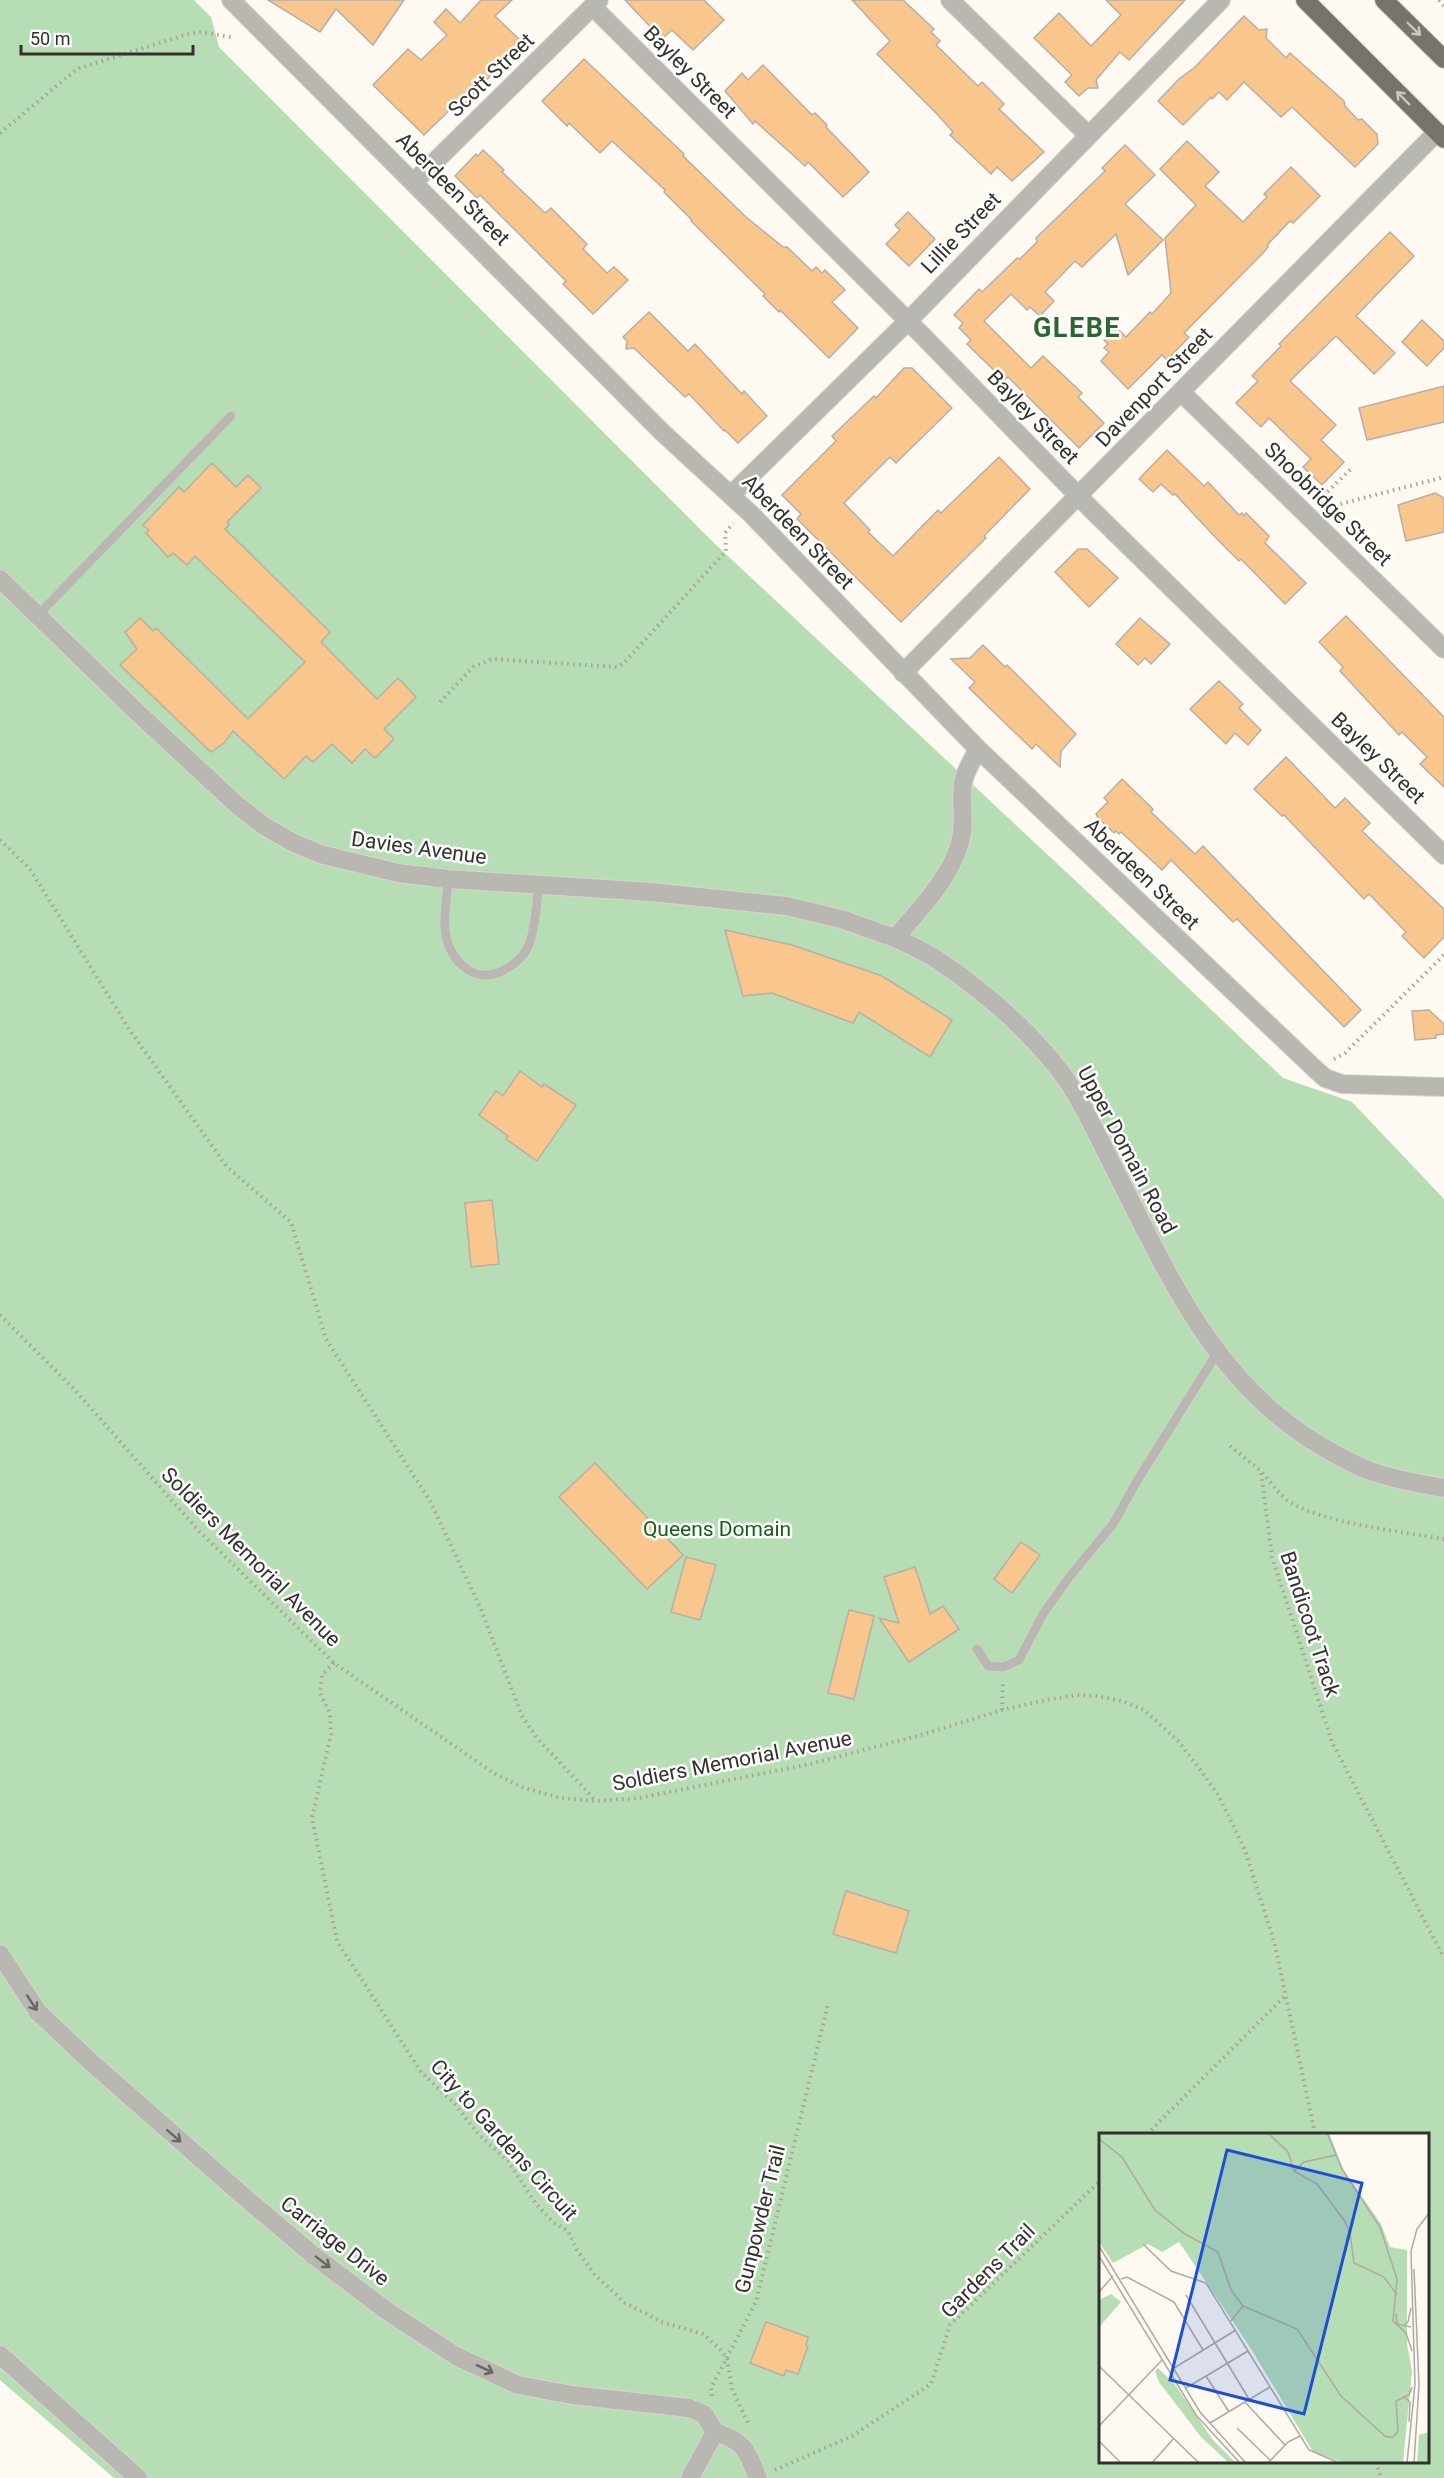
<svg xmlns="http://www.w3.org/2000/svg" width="1444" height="2478" font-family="Roboto,sans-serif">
<rect width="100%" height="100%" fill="#fefaf1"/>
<path fill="#b6ddb3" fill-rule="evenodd" d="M0,0H194L211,17L219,47L714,543L1094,898L1283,1078L1352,1102L1444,1199V2478H114L0,2380ZM1100,2134H1428V2462H1100Z"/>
<g fill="#f9c78d" stroke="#b7afa6" stroke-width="1.5">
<polygon points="268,0 404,0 373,45 336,9 320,32"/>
<polygon points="481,0 512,0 495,16 522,42 464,104 460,100 424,135 373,85 408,49 421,60 447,35 434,22 446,9 460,23"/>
<polygon points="625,0 704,0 724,20 693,50 672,30 662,39"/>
<polygon points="852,0 903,0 934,29 931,32 940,41 936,45 978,86 982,82 1004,104 999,109 1044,152 1012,181 997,167 991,174 950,135 953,132 938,115 877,54 890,41"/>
<polygon points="1106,0 1185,0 1129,60 1120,52 1096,80 1098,88 1088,88 1079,96 1065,82 1072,75 1034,38 1059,13 1091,46 1121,15"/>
<polygon points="1244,16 1259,30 1267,29 1266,38 1286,58 1290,53 1344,101 1345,106 1358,120 1362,119 1377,134 1378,144 1355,167 1292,107 1281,117 1244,82 1227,100 1219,92 1212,99 1211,97 1183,125 1158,101 1179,79 1194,68"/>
<polygon points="584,59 684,154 683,156 746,217 783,247 787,247 812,271 816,267 822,273 825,270 845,290 832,302 858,328 829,358 780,310 779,312 763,296 765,294 691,221 692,220 664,192 665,190 612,141 600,153 569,123 567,126 542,101"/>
<polygon points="763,65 812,115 815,113 827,125 826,127 869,172 843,197 808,162 805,166 755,121 753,124 725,91 742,73 748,80"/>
<polygon points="1187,141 1219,172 1205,186 1243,222 1267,197 1264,194 1291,167 1320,196 1293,223 1290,221 1268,244 1268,247 1262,254 1184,333 1189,337 1167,360 1162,355 1128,389 1101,361 1109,352 1104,348 1108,344 1104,340 1117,328 1126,337 1150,312 1152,314 1171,293 1165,238 1196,205 1160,169"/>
<polygon points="1125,145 1155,175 1125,204 1163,240 1128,275 1116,234 1082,267 1075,261 1045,292 1054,301 1040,316 1030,307 1027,310 1011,294 984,321 1031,368 1043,356 1082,393 1078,397 1104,423 1079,448 1008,377 1004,380 967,344 971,340 959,328 963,323 954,315 979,289 982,292 1017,258 1020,259 1037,242 1036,238 1105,171 1102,168"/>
<polygon points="483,150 504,170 502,172 545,213 551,208 587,244 583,249 607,273 614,267 628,280 593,314 563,284 566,281 480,195 477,198 455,176 476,154 478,156"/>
<polygon points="908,212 935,239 909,266 886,244 900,230 895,225"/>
<polygon points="1390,232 1414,256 1356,316 1395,353 1374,374 1336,336 1290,381 1336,425 1321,440 1344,462 1322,485 1303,467 1311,459 1269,418 1261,427 1236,403 1258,381 1252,376 1281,346 1279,344"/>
<polygon points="649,312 688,351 695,344 742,394 744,391 767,416 738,443 725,430 724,431 689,394 685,397 634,348 626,349 627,341 623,337"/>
<polygon points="1422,320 1444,341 1444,348 1427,366 1402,342"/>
<polygon points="904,368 912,368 952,408 896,463 890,457 844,503 870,530 868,532 893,556 938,510 941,513 999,457 1030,489 984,536 986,538 901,622 797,519 801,514 782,495 836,441 832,436 874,396 876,398"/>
<polygon points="1444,386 1444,422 1367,440 1359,408"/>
<polygon points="1167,450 1204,486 1208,482 1239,515 1242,513 1244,516 1246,513 1269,536 1265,543 1306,583 1285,604 1241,559 1239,561 1216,538 1175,494 1173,495 1161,484 1153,492 1139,479"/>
<polygon points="212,463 236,487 248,475 261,488 227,522 229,525 225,529 330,632 321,642 377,699 398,678 416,697 384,729 394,739 375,758 365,749 352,763 332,744 313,762 306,756 284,779 233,731 224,743 211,752 120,665 137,649 125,632 140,618 153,631 156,628 248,719 305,662 195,556 187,565 173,553 168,557 146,533 149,530 143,525 179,487 184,492"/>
<polygon points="1435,493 1444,498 1444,532 1406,541 1398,505"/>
<polygon points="1078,549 1087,549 1118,578 1089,607 1055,572"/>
<polygon points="1346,616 1444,717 1444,787 1420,764 1427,757 1402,732 1399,735 1340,671 1343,667 1319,642"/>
<polygon points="1140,618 1170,644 1151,664 1145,658 1138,665 1116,644"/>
<polygon points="983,645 1005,667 1007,665 1076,734 1061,751 1060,767 1036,744 1032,749 969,688 975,682 951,659 970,658"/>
<polygon points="1219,681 1243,704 1239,708 1261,730 1248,745 1235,733 1226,744 1190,709"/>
<polygon points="1286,757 1335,808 1345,798 1370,823 1362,831 1444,909 1444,937 1424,958 1402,936 1406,932 1369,894 1364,899 1284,815 1282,816 1254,789"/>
<polygon points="1122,779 1153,809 1151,812 1195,854 1203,846 1361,1010 1344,1027 1237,919 1233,922 1171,860 1162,870 1121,832 1119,834 1116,831 1114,833 1098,818 1096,814 1108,802 1104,798"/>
<polygon points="725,930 792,945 882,976 952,1020 930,1057 859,1012 853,1023 772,993 743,996"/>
<polygon points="1429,1010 1444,1024 1444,1034 1436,1035 1436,1038 1415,1040 1412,1011"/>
<polygon points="520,1071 542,1087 544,1084 576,1105 537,1161 506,1139 508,1136 479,1115 496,1091 503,1096"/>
<polygon points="492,1200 499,1264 471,1267 465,1203"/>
<polygon points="595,1463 683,1555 647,1589 559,1497"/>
<polygon points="1021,1542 1040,1555 1012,1593 994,1579"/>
<polygon points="686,1557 716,1565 700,1620 671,1612"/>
<polygon points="915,1567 930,1614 943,1606 959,1629 909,1662 879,1618 899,1623 884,1577"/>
<polygon points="849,1610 874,1616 854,1699 828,1693"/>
<polygon points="846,1891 909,1911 896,1953 833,1934"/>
<polygon points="766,2322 808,2337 806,2345 808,2346 798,2374 786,2370 784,2376 750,2363"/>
</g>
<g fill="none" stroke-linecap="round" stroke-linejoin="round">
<g stroke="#d9d6ce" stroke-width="10">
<g id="service">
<polyline points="38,615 231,416"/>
<path d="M448,879C447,895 444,913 445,929C447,957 471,984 500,972C513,966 524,958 529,944C536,927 536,904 539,886"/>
<polyline points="977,1649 988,1666 1003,1667 1019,1660 1043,1614 1067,1580 1113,1524 1137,1481 1217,1353"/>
</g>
</g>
<g stroke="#d9d6ce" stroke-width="20">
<g id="minor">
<polyline points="231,0 663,433 751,514 978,749 1314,1068 1325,1078 1342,1084 1444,1087"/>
<polyline points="950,0 1087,134"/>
<polyline points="593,7 921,334 1091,509 1444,855"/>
<polyline points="414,182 599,0"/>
<polyline points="1181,392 1444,649"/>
<polyline points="731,495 908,321 1221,0"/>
<polyline points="903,673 1437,132"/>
<path d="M978,749C973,759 965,771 963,783C960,803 966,823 960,843C949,880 920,909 895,938C910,945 926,952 939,961C982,990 1025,1027 1057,1067C1083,1100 1100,1142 1119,1178C1171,1281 1217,1385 1321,1446C1337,1455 1355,1466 1373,1472C1397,1480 1420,1484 1444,1488"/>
<polyline points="0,1954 38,2012 92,2063 241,2194 313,2255 387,2311 456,2356 518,2385 572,2395 689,2408 704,2414 715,2432"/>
<path d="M690,2478L715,2432C746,2442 746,2450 758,2478"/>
</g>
</g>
<g stroke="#d9d6ce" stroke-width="20">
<g id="tertiary">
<polyline points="0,579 138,713 236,804 264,826 292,842 320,854 398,873 448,879 651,892 786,906 841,919 895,938"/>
<polyline points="0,2355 138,2478"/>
</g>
</g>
<g stroke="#d9d6ce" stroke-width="20">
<g id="trunk">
<polyline points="1305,0 1444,139"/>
<polyline points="1384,0 1444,59"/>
</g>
</g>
<g stroke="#a4a19a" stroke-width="4" stroke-dasharray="1.5 4.5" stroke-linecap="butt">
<polyline points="1439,0 1444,6"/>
<polyline points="0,133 77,69 188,34 201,32 231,37"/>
<polyline points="1319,500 1353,467"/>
<polyline points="1329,507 1444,477"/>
<polyline points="440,702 473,667 492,659 617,667 624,663 726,551 725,533 733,523"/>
<polyline points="0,840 30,869 129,1029 227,1167 291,1222 326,1339 430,1501 480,1607 522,1716 537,1738 596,1801"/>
<polyline points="1334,1059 1345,1053 1444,955"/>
<polyline points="0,1315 74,1389 196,1528 334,1663 495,1774 524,1788 561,1798 596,1801 639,1798 810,1764 921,1735 1002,1710 1046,1700 1076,1695 1098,1696 1122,1701 1144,1710 1178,1741 1199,1768 1218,1795 1245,1850 1275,1945 1315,2134"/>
<polyline points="1230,1446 1261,1471"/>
<path d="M1444,1539C1401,1531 1325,1524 1290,1502C1279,1495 1270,1481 1261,1471L1272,1557L1332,1742L1444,1958"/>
<polyline points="334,1663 322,1675 320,1693 330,1713 331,1734 312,1818 337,1941 421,2072 454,2103 479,2135 508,2161 536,2204 553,2222 568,2231 577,2250 595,2275 625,2303 662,2322 703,2334 720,2349 727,2359 732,2389 749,2425"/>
<polyline points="1002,1710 1003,1680"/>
<polyline points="1147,2134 1286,1995"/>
<polyline points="712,2396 711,2388 756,2302 828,2004"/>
<polyline points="1376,2462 1381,2478"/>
<polyline points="775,2470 852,2436 931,2384 950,2325 1100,2181"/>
</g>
<use href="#service" stroke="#b8b7b2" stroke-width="9"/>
<use href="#minor" stroke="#b8b7b2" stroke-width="18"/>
<use href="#tertiary" stroke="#b8b7b2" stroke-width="18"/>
<use href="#trunk" stroke="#78746b" stroke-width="18"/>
</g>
<defs><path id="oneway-shaft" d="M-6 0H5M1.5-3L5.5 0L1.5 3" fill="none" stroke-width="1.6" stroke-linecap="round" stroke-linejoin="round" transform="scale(1.5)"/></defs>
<g stroke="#c9c7c4">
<use href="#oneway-shaft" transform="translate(1414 29) rotate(44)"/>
<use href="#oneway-shaft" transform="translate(1403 98) rotate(-135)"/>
</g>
<g stroke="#686762">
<use href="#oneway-shaft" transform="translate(32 2003) rotate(57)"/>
<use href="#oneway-shaft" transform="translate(174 2136) rotate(41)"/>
<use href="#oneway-shaft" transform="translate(323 2262) rotate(37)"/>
<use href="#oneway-shaft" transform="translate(485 2369) rotate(25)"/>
</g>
<g text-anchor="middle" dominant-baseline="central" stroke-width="5" stroke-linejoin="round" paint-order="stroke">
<g font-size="21" fill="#33312d" stroke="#fff">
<text transform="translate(690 72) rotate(45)">Bayley Street</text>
<text transform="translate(491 75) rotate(-44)">Scott Street</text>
<text transform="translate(453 189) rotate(45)">Aberdeen Street</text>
<text transform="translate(961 233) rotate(-46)">Lillie Street</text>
<text transform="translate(1154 387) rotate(-46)">Davenport Street</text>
<text transform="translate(1033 417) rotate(46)">Bayley Street</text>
<text transform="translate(1328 504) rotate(44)">Shoobridge Street</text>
<text transform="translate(798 532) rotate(46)">Aberdeen Street</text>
<text transform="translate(1378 758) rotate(44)">Bayley Street</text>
<text transform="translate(419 848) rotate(8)">Davies Avenue</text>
<text transform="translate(1142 874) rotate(44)">Aberdeen Street</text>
<text transform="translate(1127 1150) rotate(62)">Upper Domain Road</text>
<text transform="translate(251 1557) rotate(45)">Soldiers Memorial Avenue</text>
<text transform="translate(1310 1624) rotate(72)">Bandicoot Track</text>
<text transform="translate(732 1761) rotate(-11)">Soldiers Memorial Avenue</text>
<text transform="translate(504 2140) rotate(48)">City to Gardens Circuit</text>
<text transform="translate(760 2219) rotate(-76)">Gunpowder Trail</text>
<text transform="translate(335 2241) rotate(38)">Carriage Drive</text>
<text transform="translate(988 2271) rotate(-45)">Gardens Trail</text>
</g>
<g font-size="21" fill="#175e18" stroke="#fff">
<text x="717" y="1529">Queens Domain</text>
</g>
<g font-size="27" font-weight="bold" letter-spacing="1.5" fill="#2e6632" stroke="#fff">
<text x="1077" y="328">GLEBE</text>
</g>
</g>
<g transform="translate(1099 2133)">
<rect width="330" height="330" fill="#fefaf1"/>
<path d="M0,0H230L245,38L282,91L291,114L308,117V211L313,238L304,330H245L214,319L151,214L80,109L63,119L49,111L14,130L0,109ZM12,161L22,169L1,193L0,167ZM59,235L75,250L113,306L137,330H130L102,304L60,249L56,238ZM330,299V330H318L320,302Z" fill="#b6ddb3"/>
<path fill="none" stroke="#adaaa3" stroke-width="1.5" d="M169,0L189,19L195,38L205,29L237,22M228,0L243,36L281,94L298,146L294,188L307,200L313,218M0,6L23,24L56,77L86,101L119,119L132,157L144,173L132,188M195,38L218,51L245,87L251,100L255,130L285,144L298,162M44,111L72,138L107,150L210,317L240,330M0,113L101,279L147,330M0,123L97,282L141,330M315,136L320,252L315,330M22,146L28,144L75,169L104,217M0,159L14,143M87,162L150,266M144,173L198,196L242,263L287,304H294L299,298L297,268L310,262L313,254M297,180L298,191L312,194M305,193L309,189L312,175M0,233L100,330M75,235L137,197M107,243L130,279M87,255L149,218M304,263L311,269L310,289M146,269L186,312M111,290L171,254M0,293L63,227M138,295L171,327M0,308L22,330M53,330L75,305M169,330L189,309L201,303M308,330L316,251L312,118L318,96L330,80"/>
<path fill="#1d4ed8" fill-opacity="0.15" stroke="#1d4ed8" stroke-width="3" d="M128,17L263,50L205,281L71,247Z"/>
<rect width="330" height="330" fill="none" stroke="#33312d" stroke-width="3"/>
</g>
<path d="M21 45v9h172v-9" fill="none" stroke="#33312d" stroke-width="3"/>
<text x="30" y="45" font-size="18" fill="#33312d" stroke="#ffffff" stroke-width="4.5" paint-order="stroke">50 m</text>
</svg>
